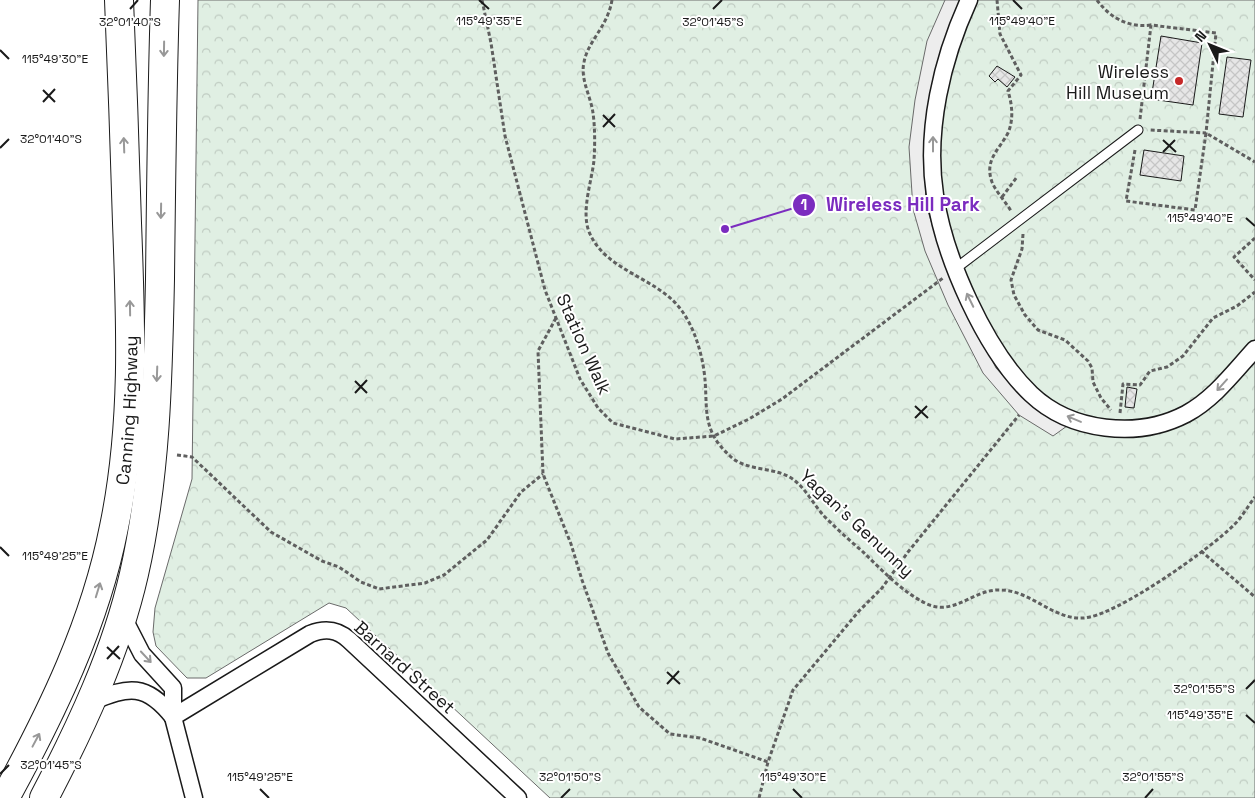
<svg xmlns="http://www.w3.org/2000/svg" width="1255" height="798" font-family="'Space Grotesk',sans-serif">
<defs>
<pattern id="forest-crowns" width="20" height="18" patternUnits="userSpaceOnUse" patternTransform="scale(1.25)"><rect width="20" height="18" fill="#e0efe3"/><path d="M2 6a3 3 0 1 1 6 0M12 15a3 3 0 1 1 6 0" fill="none" stroke="#c0ccc2"/></pattern>
<pattern id="building-cross-hatch" width="8" height="8" patternUnits="userSpaceOnUse" patternTransform="scale(1.25)"><rect width="8" height="8" fill="#e6e6e6"/><path d="M0 0l8 8M0 8l8-8" fill="none" stroke="#c5c5c5"/></pattern>
</defs>
<rect width="100%" height="100%" fill="#fff"/>
<polygon fill="url(#forest-crowns)" stroke="#6a6a6a" points="198,0 1255,0 1255,798 550,798 346,608 329,603 206,678 187,678 156,646 153,632 155,608 192,479"/>
<polygon fill="#ededed" stroke="#6a6a6a" points="945,0 961,0 940,53 929,101 924,153 926,205 939,246 961,298 996,368 1028,403 1067,426 1053,436 1019,415 983,373 948,305 925,251 913,209 909,147 915,100 927,41"/>
<g fill="url(#building-cross-hatch)" stroke="#1a1a1a">
<polygon points="1161,36 1202,43 1193,105 1151,99"/>
<polygon points="1227,57 1251,60 1243,117 1219,114"/>
<polygon points="997,66 1015,77 1007,87 998,79 995,82 989,76"/>
<polygon points="1144,150 1184,156 1181,181 1140,175"/>
<polygon points="1127,387 1137,389 1134,408 1125,407"/>
</g>
<g fill="none" stroke-linecap="round" stroke-linejoin="round">
<g stroke="#1a1a1a" stroke-width="11">
<polyline id="lane" points="955,269 1138,130"/>
</g>
<g stroke="#1a1a1a" stroke-width="19">
<g id="street">
<path d="M969,0C942,59 925,130 935,195C944,257 985,350 1031,394C1071,432 1138,439 1186,414C1214,399 1234,372 1255,349"/>
<polyline points="122,615 142,654 173,688 173,717 194,798"/>
<path d="M91,702C129,686 146,683 173,717"/>
<path d="M173,717L310,634C325,628 337,629 349,640L518,798"/>
</g>
</g>
<g stroke="#1a1a1a" stroke-width="30">
<g id="highway">
<path id="s1" d="M5,798C52,712 95,624 114,527C135,426 131,325 127,223C125,149 122,74 119,0"/>
<path d="M44,798C81,727 116,653 134,574C156,477 158,378 160,279C161,186 162,93 165,0"/>
</g>
</g>
<g stroke="#5f5f5f" stroke-width="3" stroke-dasharray="4 2.5" stroke-linecap="butt">
<polyline points="482,0 491,43 505,136 545,290 580,379 598,408 613,423 675,439 714,436 749,419 782,399 943,278"/>
<path d="M612,0C608,26 588,41 584,62C580,79 591,97 593,113C595,127 595,145 594,160C592,181 580,213 590,234C607,272 659,278 682,311C694,328 701,350 704,371C709,405 699,428 730,456C746,472 776,466 794,480C806,489 814,505 824,516C836,528 849,540 862,551C881,569 901,591 925,603C954,618 973,588 1002,590C1031,591 1054,620 1083,618C1115,617 1210,549 1234,525C1242,517 1248,506 1255,497"/>
<path d="M997,0L1000,34L1021,75L1008,91C1012,104 1014,119 1008,133C999,150 984,160 992,182C996,192 1006,202 1011,211"/>
<path d="M1097,0C1110,18 1129,28 1151,25"/>
<polyline points="1140,119 1151,25 1216,33 1206,133 1150,130"/>
<polyline points="1135,150 1126,201 1195,210 1206,133 1255,162"/>
<polyline points="1002,197 1017,177"/>
<polyline points="1023,234 1022,249 1011,280 1014,295 1025,315 1038,330 1065,340 1088,361 1092,368 1093,382 1101,398 1111,410"/>
<polyline points="1255,238 1234,257 1255,280"/>
<polyline points="556,318 538,351 543,474 571,544 582,580 608,653 639,707 670,734 700,738 768,762"/>
<polyline points="1120,413 1123,384 1140,385 1150,371 1167,367 1183,356 1213,318 1237,306 1255,292"/>
<polyline points="177,455 192,457 271,532 322,561 339,567 361,582 379,589 425,583 444,575 487,540 521,492 543,474"/>
<polyline points="1201,551 1255,597"/>
<polyline points="759,798 768,762 793,690 859,611 882,588 908,552 1019,415"/>
</g>
<use href="#lane" stroke="#fff" stroke-width="9"/>
<use href="#street" stroke="#fff" stroke-width="16"/>
<use href="#highway" stroke="#fff" stroke-width="28"/>
</g>
<defs><path id="oneway-shaft" d="M-6 0H5M1.5-3L5.5 0L1.5 3" fill="none" stroke-width="1.6" stroke-linecap="round" stroke-linejoin="round" transform="scale(1.25)"/></defs>
<g stroke="#989898">
<use href="#oneway-shaft" transform="translate(164 49) rotate(91)"/>
<use href="#oneway-shaft" transform="translate(933 144) rotate(-90)"/>
<use href="#oneway-shaft" transform="translate(124 145) rotate(-92)"/>
<use href="#oneway-shaft" transform="translate(161 211) rotate(91)"/>
<use href="#oneway-shaft" transform="translate(970 300) rotate(-116)"/>
<use href="#oneway-shaft" transform="translate(130 308) rotate(-91)"/>
<use href="#oneway-shaft" transform="translate(157 374) rotate(92)"/>
<use href="#oneway-shaft" transform="translate(1222 385) rotate(132)"/>
<use href="#oneway-shaft" transform="translate(1074 419) rotate(-157)"/>
<use href="#oneway-shaft" transform="translate(98 590) rotate(-73)"/>
<use href="#oneway-shaft" transform="translate(146 657) rotate(47)"/>
<use href="#oneway-shaft" transform="translate(36 740) rotate(-62)"/>
</g>
<path fill="none" stroke="#1a1a1a" stroke-width="2" d="M479,0L489,9M1013,0L1022,9M130,9L138,0M713,9L722,0M0,50L9,59M43,90L55,102M43,102L55,89M603,115L615,127M603,127L615,114M1163,140L1176,152M0,148L9,139M1163,152L1175,140M1246,218L1255,226M355,381L367,393M355,393L367,380M915,406L928,418M915,418L927,406M0,547L9,556M107,647L120,659M107,659L119,646M667,672L680,684M667,684L679,671M1246,689L1255,680M1246,715L1255,723M0,774L9,765M260,789L269,798M793,789L802,798M561,798L570,789M1145,798L1153,789"/>
<circle fill="#c62828" stroke="#fff" stroke-width="2" cx="1179" cy="81" r="5"/>
<g text-anchor="middle" dominant-baseline="central" stroke-width="4" stroke-linejoin="round" paint-order="stroke">
<g font-size="18" fill="#1a1a1a" stroke="#fff" text-anchor="end">
<text x="1169" y="71">Wireless<tspan x="1169" dy="21">Hill Museum</tspan></text>
</g>
<g font-size="18" fill="#1a1a1a" stroke="#fff">
<text transform="translate(584 344) rotate(66)">Station Walk</text>
<text stroke="none"><textPath href="#s1" startOffset="411">Canning Highway</textPath></text>
<text transform="translate(857 523) rotate(43)">Yagan's Genunny</text>
<text transform="translate(405 667) rotate(42)">Barnard Street</text>
</g>
</g>
<g font-size="12" text-anchor="middle" fill="#1a1a1a" stroke="#fff" stroke-width="4" stroke-linejoin="round" paint-order="stroke">
<text x="489" y="25">115°49'35"E</text>
<text x="1022" y="25">115°49'40"E</text>
<text x="130" y="26">32°01'40"S</text>
<text x="713" y="26">32°01'45"S</text>
<text x="55" y="63">115°49'30"E</text>
<text x="51" y="143">32°01'40"S</text>
<text x="1200" y="222">115°49'40"E</text>
<text x="55" y="560">115°49'25"E</text>
<text x="1204" y="693">32°01'55"S</text>
<text x="1200" y="719">115°49'35"E</text>
<text x="51" y="769">32°01'45"S</text>
<text x="570" y="781">32°01'50"S</text>
<text x="1153" y="781">32°01'55"S</text>
<text x="260" y="781">115°49'25"E</text>
<text x="793" y="781">115°49'30"E</text>
</g>
<path fill="none" stroke="#7b2cbf" stroke-width="2" d="M725 229L804 205"/>
<g fill="#7b2cbf" stroke="#fff" stroke-width="2">
<circle cx="725" cy="229" r="5"/>
<circle cx="804" cy="205" r="12"/>
</g>
<g font-size="15" text-anchor="middle" font-weight="bold" fill="#fff">
<text x="804" y="210">1</text>
</g>
<g font-size="19" text-anchor="middle" font-weight="bold" fill="#7b2cbf" stroke="#fff" stroke-width="4" stroke-linejoin="round" paint-order="stroke">
<text x="903" y="211">Wireless Hill Park</text>
</g>
<g transform="translate(1210 45) rotate(313)" stroke="#ffffff" stroke-width="4" paint-order="stroke">
<path d="M0-4L9 19L0 12L-9 19Z" fill="#1a1a1a"/>
<text y="-8" font-size="14" font-weight="bold" text-anchor="middle" fill="#1a1a1a">N</text>
</g>
</svg>
